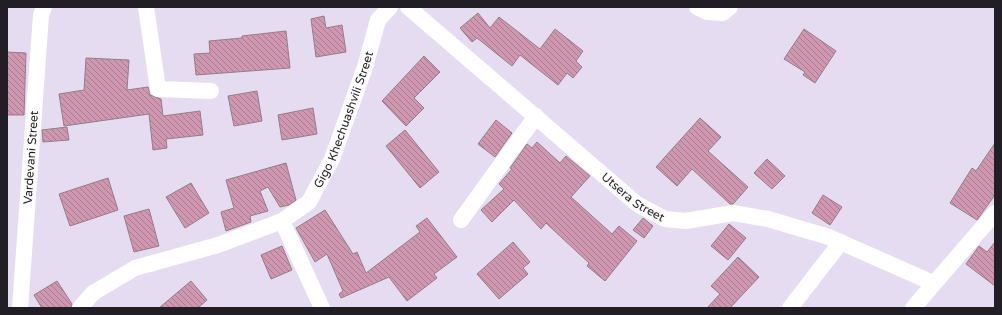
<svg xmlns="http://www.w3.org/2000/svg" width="1002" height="315" font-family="'Varela Round',sans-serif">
<defs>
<pattern id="building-back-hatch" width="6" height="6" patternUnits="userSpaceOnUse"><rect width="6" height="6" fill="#d097b1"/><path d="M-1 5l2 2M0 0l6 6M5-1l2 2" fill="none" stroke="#a87b90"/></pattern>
</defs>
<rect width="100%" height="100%" fill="#e6dcf2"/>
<g fill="url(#building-back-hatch)" stroke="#947d87">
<polygon points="478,13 490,28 499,17 540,49 555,29 583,51 576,61 582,67 573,78 567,73 558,85 520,55 512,66 477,38 472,42 460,28"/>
<polygon points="324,16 326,28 342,25 346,52 316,57 311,19"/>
<polygon points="804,29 836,51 815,83 803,75 805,72 784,59"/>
<polygon points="286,31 290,68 196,75 194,54 210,53 209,41 242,38 242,36"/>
<polygon points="7,52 26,53 24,115 7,115"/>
<polygon points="424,56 440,72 414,98 424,108 406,126 382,101"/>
<polygon points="86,58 129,60 127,90 148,87 150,95 161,99 163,116 200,111 203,135 166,139 167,148 153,150 149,114 64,126 59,94 84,90"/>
<polygon points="257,91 262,121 234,126 228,96"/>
<polygon points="313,108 317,134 282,140 278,115"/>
<polygon points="700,118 721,137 708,151 748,187 733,204 730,204 692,169 677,186 656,167"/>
<polygon points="496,120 512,133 495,157 478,144"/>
<polygon points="67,127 69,140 43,142 42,130"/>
<polygon points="405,130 439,172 420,188 386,146"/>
<polygon points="537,142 560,163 566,156 590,176 571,197 612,234 619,226 637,241 605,281 587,266 589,263 546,223 541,229 514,200 492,222 481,210 504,189 499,184 512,169 510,168 527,144 532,148"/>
<polygon points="995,143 995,195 977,220 950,203 972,168 976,171"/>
<polygon points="767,159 785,176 772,189 754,173"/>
<polygon points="286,163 296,200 289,205 280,207 268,187 260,191 268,211 250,216 251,222 226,231 221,212 234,208 226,180"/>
<polygon points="108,178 118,210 70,226 59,194"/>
<polygon points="191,183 209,213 185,228 166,197"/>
<polygon points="823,195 842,207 830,225 812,213"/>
<polygon points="149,209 159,246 134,252 124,216"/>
<polygon points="325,210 353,254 357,252 366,273 420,232 416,226 427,218 457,257 434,274 437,278 407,301 389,277 341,298 339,294 343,291 327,254 315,262 296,228"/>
<polygon points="643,218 653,226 644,238 633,230"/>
<polygon points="729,224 746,238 728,260 711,246"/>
<polygon points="513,242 530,262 523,268 528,274 499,299 477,274"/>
<polygon points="995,242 995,286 966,264 979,246 987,252"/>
<polygon points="282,246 292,270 271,279 261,255"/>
<polygon points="738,257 759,277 730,308 707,308 720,294 711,286"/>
<polygon points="57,281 72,304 71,308 42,308 34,295"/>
<polygon points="191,281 207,300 198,308 159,308"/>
</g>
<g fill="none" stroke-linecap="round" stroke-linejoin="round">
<g stroke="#fff" stroke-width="16">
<polyline points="146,7 158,89 211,91"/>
<path id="s1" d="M408,7L637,204L665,219L686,221L733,213L768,219L829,237L933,283"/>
<polyline points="697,7 707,12 723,13 730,7"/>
<polyline points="461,220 536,116"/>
<polyline points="282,221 322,308"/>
<path id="s2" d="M20,308L41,15L44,7"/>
<path id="s3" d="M80,308L93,293L135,268L218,245L282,221L309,202L332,159L365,67L378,20L390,7"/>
<polyline points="790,308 841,242"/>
<polyline points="913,308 995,213"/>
</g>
</g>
<g text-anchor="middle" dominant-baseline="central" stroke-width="3.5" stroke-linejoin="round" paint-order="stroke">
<g font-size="12" fill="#221e26" stroke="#fff">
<text stroke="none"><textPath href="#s3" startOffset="346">Gigo Khechuashvili Street</textPath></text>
<text stroke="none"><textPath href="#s2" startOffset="151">Vardevani Street</textPath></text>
<text stroke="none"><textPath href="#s1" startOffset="295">Utsera Street</textPath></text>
</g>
</g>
<rect width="1002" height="315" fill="none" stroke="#221e26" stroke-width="16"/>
</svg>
